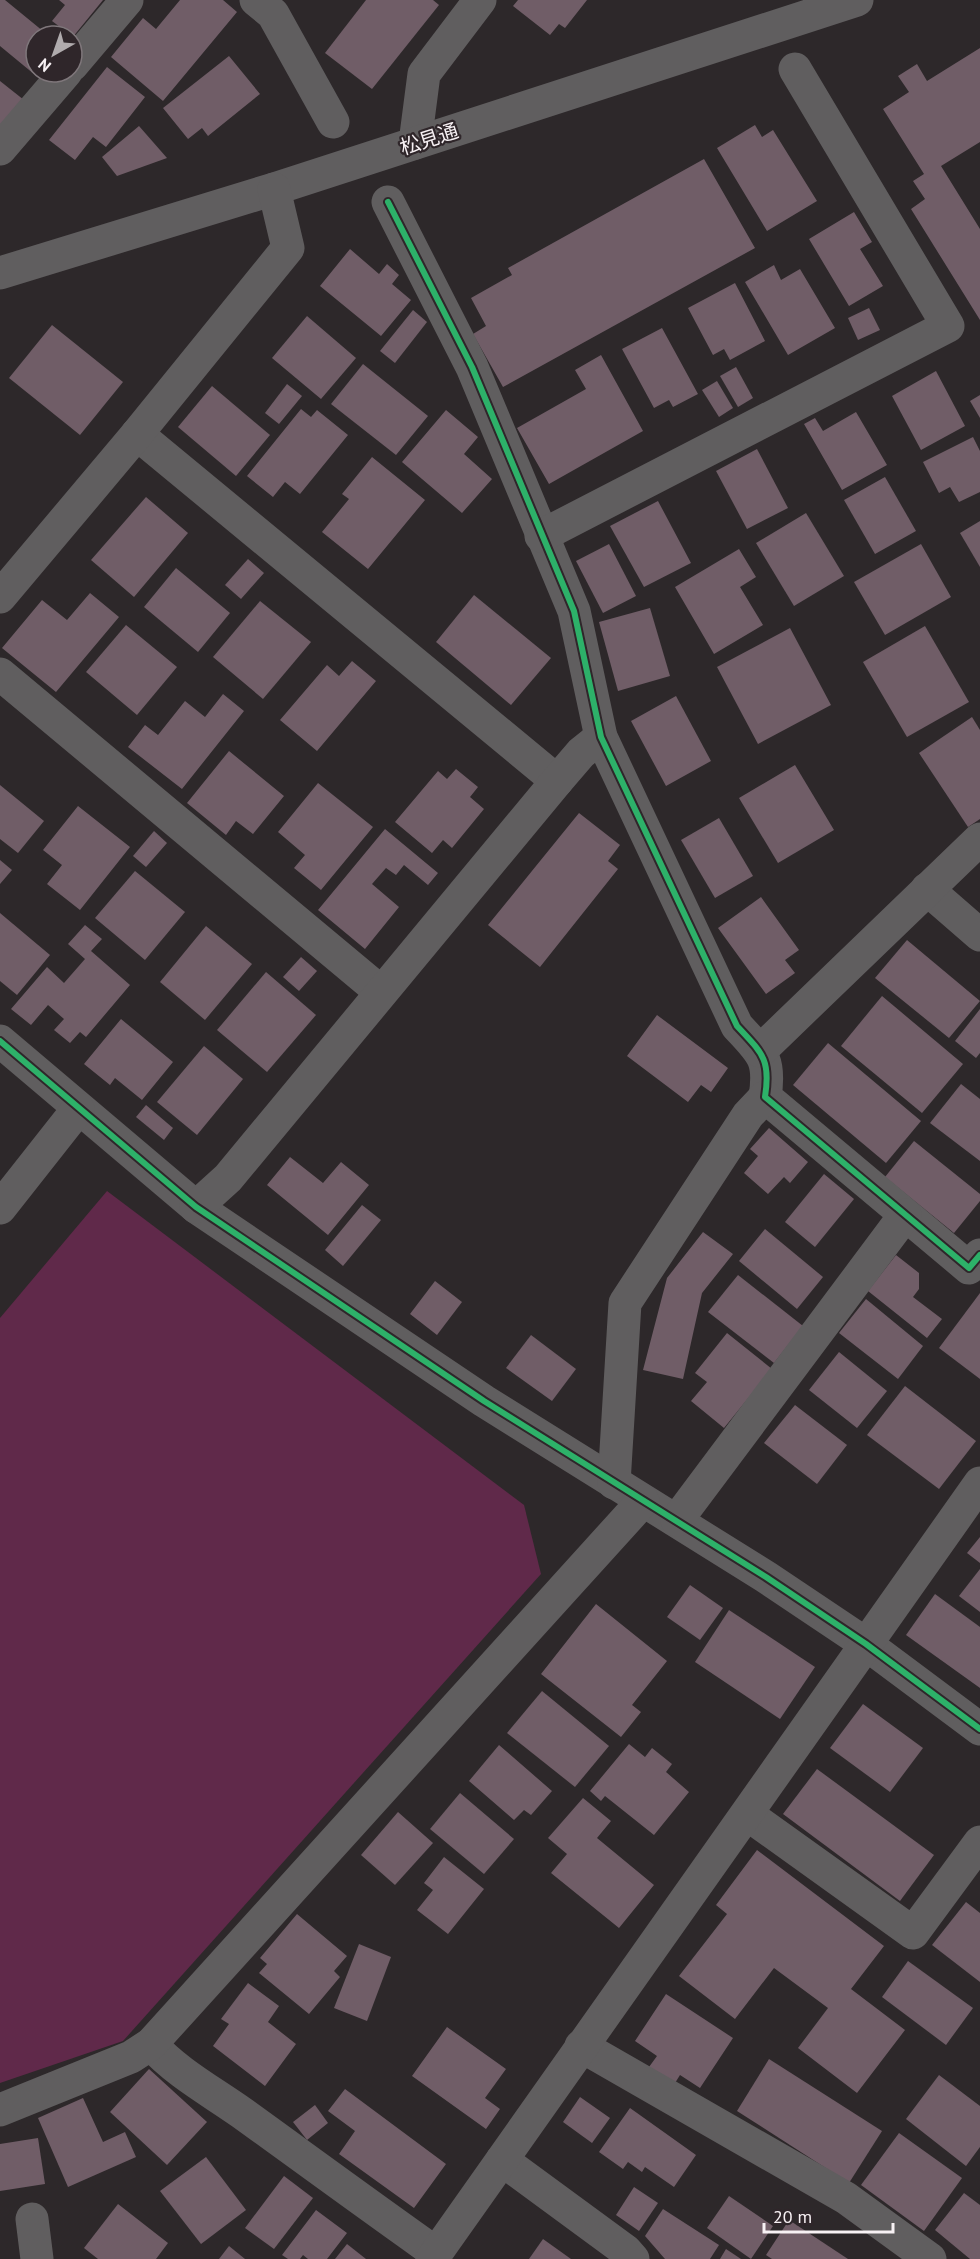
<svg xmlns="http://www.w3.org/2000/svg" width="980" height="2259" font-family="'PT Sans','Noto Sans JP',sans-serif">
<rect width="100%" height="100%" fill="#2d282a"/>
<polygon fill="#60294a" points="107,1191 524,1505 541,1574 123,2041 0,2083 0,1318"/>
<g fill="#705d67">
<polygon points="0,0 5,0 49,36 36,36 36,72 46,72 40,79 0,46"/>
<polygon points="59,0 103,0 72,38 72,36 52,21 65,5"/>
<polygon points="180,0 223,0 237,12 163,101 111,57 143,18 156,29"/>
<polygon points="366,0 433,0 439,5 372,89 325,53"/>
<polygon points="518,0 587,0 565,28 559,24 550,35 513,6"/>
<polygon points="980,48 980,142 941,166 980,229 980,320 911,209 925,199 913,181 924,174 883,109 909,92 898,76 917,64 927,81"/>
<polygon points="229,56 260,94 208,136 202,128 188,139 163,108"/>
<polygon points="107,67 145,97 106,147 93,137 75,160 49,140"/>
<polygon points="0,81 24,100 0,131"/>
<polygon points="755,125 762,137 773,130 817,201 767,231 717,148"/>
<polygon points="139,126 167,158 117,176 102,157"/>
<polygon points="704,159 755,248 503,387 473,334 486,326 471,298 512,275 508,268"/>
<polygon points="854,212 872,242 860,249 883,286 849,306 809,239"/>
<polygon points="350,249 379,274 387,264 399,275 392,284 411,300 381,336 320,286"/>
<polygon points="774,265 781,280 800,269 835,328 788,355 745,282"/>
<polygon points="735,283 765,341 730,360 724,349 713,355 688,308"/>
<polygon points="869,308 880,330 858,340 848,318"/>
<polygon points="413,310 427,322 395,363 380,351"/>
<polygon points="307,316 356,358 321,399 272,358"/>
<polygon points="52,325 123,382 80,435 9,378"/>
<polygon points="662,328 698,394 673,407 669,400 654,408 622,349"/>
<polygon points="601,355 643,431 549,484 517,428 586,389 575,370"/>
<polygon points="363,364 428,416 396,455 331,404"/>
<polygon points="736,367 753,398 738,407 720,376"/>
<polygon points="936,371 965,426 921,450 892,396"/>
<polygon points="717,381 733,408 719,417 702,390"/>
<polygon points="287,384 302,396 279,424 265,413"/>
<polygon points="212,386 270,435 236,476 178,427"/>
<polygon points="980,395 980,418 970,401"/>
<polygon points="301,409 311,417 317,410 348,435 300,494 285,482 273,497 247,476"/>
<polygon points="446,410 478,437 464,454 492,479 462,513 402,462"/>
<polygon points="856,412 887,465 842,490 804,424 815,418 823,431"/>
<polygon points="973,437 980,451 980,492 959,502 950,487 939,493 923,462"/>
<polygon points="757,449 788,508 747,529 716,471"/>
<polygon points="372,457 425,500 368,569 322,532 349,499 342,494"/>
<polygon points="885,477 916,531 875,554 844,500"/>
<polygon points="146,497 188,533 134,597 91,560"/>
<polygon points="658,501 691,563 644,587 610,526"/>
<polygon points="806,513 844,576 794,606 756,543"/>
<polygon points="980,521 980,567 960,533"/>
<polygon points="609,544 636,596 603,613 576,561"/>
<polygon points="921,544 951,597 885,635 854,582"/>
<polygon points="739,549 756,577 740,587 763,625 714,654 675,587"/>
<polygon points="248,559 264,573 241,599 225,585"/>
<polygon points="176,568 230,613 198,652 144,607"/>
<polygon points="90,593 119,617 56,692 2,648 42,600 67,620"/>
<polygon points="474,595 551,658 511,705 436,642"/>
<polygon points="260,601 311,642 263,699 213,657"/>
<polygon points="650,608 670,676 618,691 599,622"/>
<polygon points="126,625 177,667 137,715 86,672"/>
<polygon points="925,626 969,702 907,737 863,662"/>
<polygon points="790,628 831,705 758,744 717,667"/>
<polygon points="352,661 376,681 317,751 280,720 327,665 339,676"/>
<polygon points="223,694 244,711 182,789 128,747 145,725 158,735 185,701 205,717"/>
<polygon points="676,696 711,761 666,786 631,721"/>
<polygon points="972,717 980,730 980,819 968,827 919,753"/>
<polygon points="229,751 284,796 253,834 236,821 226,835 187,803"/>
<polygon points="795,765 834,830 778,863 739,798"/>
<polygon points="456,769 478,787 470,797 484,809 452,848 443,840 432,853 395,822 438,771 447,779"/>
<polygon points="318,783 373,827 321,890 294,868 305,855 278,832"/>
<polygon points="0,785 44,821 18,853 0,839"/>
<polygon points="78,806 130,847 80,910 47,884 62,865 43,850"/>
<polygon points="579,813 620,845 608,861 618,869 540,967 488,925"/>
<polygon points="719,818 753,876 715,898 681,840"/>
<polygon points="385,829 438,873 428,885 404,865 396,875 386,868 372,884 399,907 365,949 318,910"/>
<polygon points="154,831 167,843 146,867 133,856"/>
<polygon points="0,860 12,870 0,884"/>
<polygon points="135,871 185,912 145,960 95,918"/>
<polygon points="761,897 799,950 785,960 795,973 766,994 718,928"/>
<polygon points="0,913 50,955 17,995 0,981"/>
<polygon points="85,925 102,939 91,951 130,985 86,1037 80,1032 70,1043 54,1030 64,1019 48,1005 31,1025 11,1009 47,967 64,983 85,959 68,944"/>
<polygon points="206,926 252,964 205,1020 160,982"/>
<polygon points="907,940 980,1001 949,1038 875,978"/>
<polygon points="301,957 317,971 299,991 283,977"/>
<polygon points="266,972 316,1015 267,1072 217,1030"/>
<polygon points="882,996 963,1064 922,1113 841,1046"/>
<polygon points="980,1009 980,1053 976,1058 955,1041"/>
<polygon points="657,1015 728,1068 711,1092 701,1085 688,1102 627,1056"/>
<polygon points="121,1019 173,1062 142,1100 115,1078 110,1085 84,1064"/>
<polygon points="828,1043 921,1121 886,1163 793,1085"/>
<polygon points="204,1046 243,1079 197,1135 157,1102"/>
<polygon points="961,1084 980,1099 980,1161 930,1123"/>
<polygon points="146,1105 173,1128 164,1140 136,1117"/>
<polygon points="769,1128 808,1162 790,1183 784,1177 768,1194 744,1173 758,1156 750,1149"/>
<polygon points="914,1141 980,1194 980,1201 954,1233 885,1177"/>
<polygon points="290,1157 323,1183 341,1162 369,1185 328,1235 267,1185"/>
<polygon points="824,1174 854,1199 815,1247 785,1222"/>
<polygon points="362,1205 381,1220 343,1266 325,1250"/>
<polygon points="765,1229 823,1277 797,1309 739,1261"/>
<polygon points="703,1232 733,1254 702,1293 683,1379 643,1370 667,1278"/>
<polygon points="896,1255 919,1273 919,1289 913,1297 942,1319 927,1338 868,1291"/>
<polygon points="738,1275 803,1326 774,1363 708,1312"/>
<polygon points="435,1281 462,1302 437,1335 410,1314"/>
<polygon points="980,1293 980,1379 939,1348"/>
<polygon points="866,1299 923,1346 898,1379 839,1333"/>
<polygon points="727,1333 772,1369 724,1428 691,1401 707,1382 695,1373"/>
<polygon points="531,1335 576,1369 552,1401 506,1368"/>
<polygon points="839,1352 887,1391 857,1428 809,1390"/>
<polygon points="905,1386 976,1441 939,1489 867,1435"/>
<polygon points="795,1405 847,1445 817,1484 764,1443"/>
<polygon points="980,1537 980,1563 967,1553"/>
<polygon points="980,1569 980,1612 959,1596"/>
<polygon points="690,1585 723,1608 700,1640 667,1617"/>
<polygon points="935,1594 980,1627 980,1688 906,1635"/>
<polygon points="596,1604 667,1661 632,1705 641,1712 621,1737 541,1674"/>
<polygon points="729,1610 815,1667 780,1719 695,1662"/>
<polygon points="542,1691 609,1746 575,1787 507,1733"/>
<polygon points="863,1704 923,1748 890,1792 830,1748"/>
<polygon points="629,1744 645,1757 652,1748 672,1764 666,1772 689,1792 654,1835 605,1796 601,1801 590,1791"/>
<polygon points="499,1745 552,1791 531,1815 524,1810 514,1820 469,1781"/>
<polygon points="817,1769 934,1855 900,1901 783,1814"/>
<polygon points="460,1793 514,1839 484,1874 430,1829"/>
<polygon points="583,1798 611,1821 597,1838 654,1885 619,1928 551,1873 567,1854 548,1838"/>
<polygon points="398,1812 433,1843 395,1885 361,1855"/>
<polygon points="757,1850 884,1946 851,1989 905,2030 857,2093 798,2048 828,2008 774,1968 735,2019 679,1976 727,1914 716,1905"/>
<polygon points="444,1857 484,1889 448,1934 417,1910 433,1890 424,1883"/>
<polygon points="966,1902 980,1913 980,1982 932,1945"/>
<polygon points="297,1914 347,1956 334,1971 340,1977 309,2014 259,1973 267,1964 260,1958"/>
<polygon points="359,1944 391,1957 367,2021 334,2008"/>
<polygon points="908,1961 973,2008 946,2045 882,1997"/>
<polygon points="248,1983 279,2006 268,2022 296,2044 265,2086 213,2046 229,2024 221,2019"/>
<polygon points="666,1994 733,2038 700,2088 680,2075 675,2083 649,2067 657,2056 635,2041"/>
<polygon points="447,2027 506,2069 485,2098 500,2109 486,2129 412,2076"/>
<polygon points="769,2059 882,2131 849,2183 737,2111"/>
<polygon points="149,2069 207,2122 167,2165 110,2112"/>
<polygon points="939,2075 980,2106 980,2147 966,2166 906,2119"/>
<polygon points="345,2089 446,2164 414,2208 339,2154 355,2131 328,2111"/>
<polygon points="580,2097 610,2118 592,2143 563,2122"/>
<polygon points="83,2098 103,2142 125,2132 136,2157 68,2187 38,2118"/>
<polygon points="315,2105 328,2123 307,2140 293,2122"/>
<polygon points="630,2108 696,2155 674,2187 645,2167 642,2172 628,2162 623,2169 599,2152"/>
<polygon points="899,2133 962,2178 924,2231 861,2185"/>
<polygon points="38,2138 45,2184 0,2191 0,2144"/>
<polygon points="206,2157 246,2210 201,2244 160,2191"/>
<polygon points="284,2176 313,2198 274,2249 245,2228"/>
<polygon points="634,2187 658,2203 639,2231 616,2215"/>
<polygon points="964,2193 980,2205 980,2259 970,2259 935,2230"/>
<polygon points="729,2196 773,2226 751,2259 707,2228"/>
<polygon points="118,2204 168,2243 156,2259 98,2259 84,2248"/>
<polygon points="663,2209 719,2245 710,2259 665,2259 645,2236"/>
<polygon points="316,2210 347,2233 327,2259 308,2259 303,2255 300,2259 288,2259 282,2255"/>
<polygon points="789,2220 848,2259 772,2259 766,2255"/>
<polygon points="543,2239 571,2259 529,2259"/>
<polygon points="347,2244 366,2259 335,2259"/>
<polygon points="229,2246 245,2259 219,2259"/>
<polygon points="726,2249 741,2259 720,2259"/>
</g>
<g fill="none" stroke-linecap="round" stroke-linejoin="round">
<g stroke="#605e5f" stroke-width="33">
<polyline points="256,0 273,14 333,122"/>
<polyline points="72,65 127,0"/>
<polyline points="415,143 424,74 480,0"/>
<polyline points="0,149 66,72"/>
<path d="M388,202L472,367L574,611L601,737L737,1026C762,1053 771,1059 765,1097L969,1268L980,1255"/>
<polyline points="0,273 274,189 857,0"/>
<polyline points="137,434 557,781"/>
<polyline points="541,536 948,326 795,69"/>
<polyline points="0,597 137,434 288,248 274,189"/>
<polyline points="0,674 381,992"/>
<polyline points="927,889 980,935"/>
<polyline points="0,1041 196,1207 484,1401 766,1577 866,1644 980,1729"/>
<polyline points="760,1051 980,839"/>
<polyline points="196,1207 228,1178 557,781 581,753 601,737"/>
<polyline points="0,1208 78,1109"/>
<polyline points="614,1483 625,1303 748,1115 765,1097"/>
<polyline points="677,1520 905,1215"/>
<polyline points="747,1814 913,1933 980,1842"/>
<path d="M151,2044C177,2073 211,2091 242,2113C307,2160 371,2207 436,2253"/>
<polyline points="581,2046 846,2198 930,2259"/>
<polyline points="0,2110 131,2057 151,2044 643,1501"/>
<polyline points="502,2160 626,2251 633,2259"/>
<polyline points="32,2219 37,2259"/>
<polyline points="432,2259 980,1483"/>
</g>
<g stroke="#2f262a" stroke-width="10">
<g id="cycleway">
<path d="M388,202L472,367L574,611L601,737L737,1026C762,1053 771,1059 765,1097L969,1268L980,1255"/>
<polyline points="0,1041 196,1207 484,1401 766,1577 866,1644 980,1729"/>
</g>
</g>
<use href="#cycleway" stroke="#2db169" stroke-width="6"/>
</g>
<g text-anchor="middle" dominant-baseline="central" stroke-width="4.5" stroke-linejoin="round" paint-order="stroke">
<g font-size="20" fill="#f7f1f4" stroke="#2f262a">
<text transform="translate(429 139) rotate(-18)">松見通</text>
</g>
</g>
<g transform="translate(54 54) rotate(220)"><circle r="28" fill="#2f262a" stroke="#7f777b" stroke-width="1.5"/>
<path d="M0-4.5L10 22L0 15L-10 22Z" fill="#b0abad"/>
<text y="-9" font-size="16" font-weight="bold" text-anchor="middle" fill="#f7f1f4">N</text>
</g>
<path d="M764 2223v9h129v-9" fill="none" stroke="#f7f1f4" stroke-width="3"/>
<text x="773" y="2223" font-size="18" fill="#f7f1f4" stroke="#2f262a" stroke-width="4.5" paint-order="stroke">20 m</text>
</svg>
